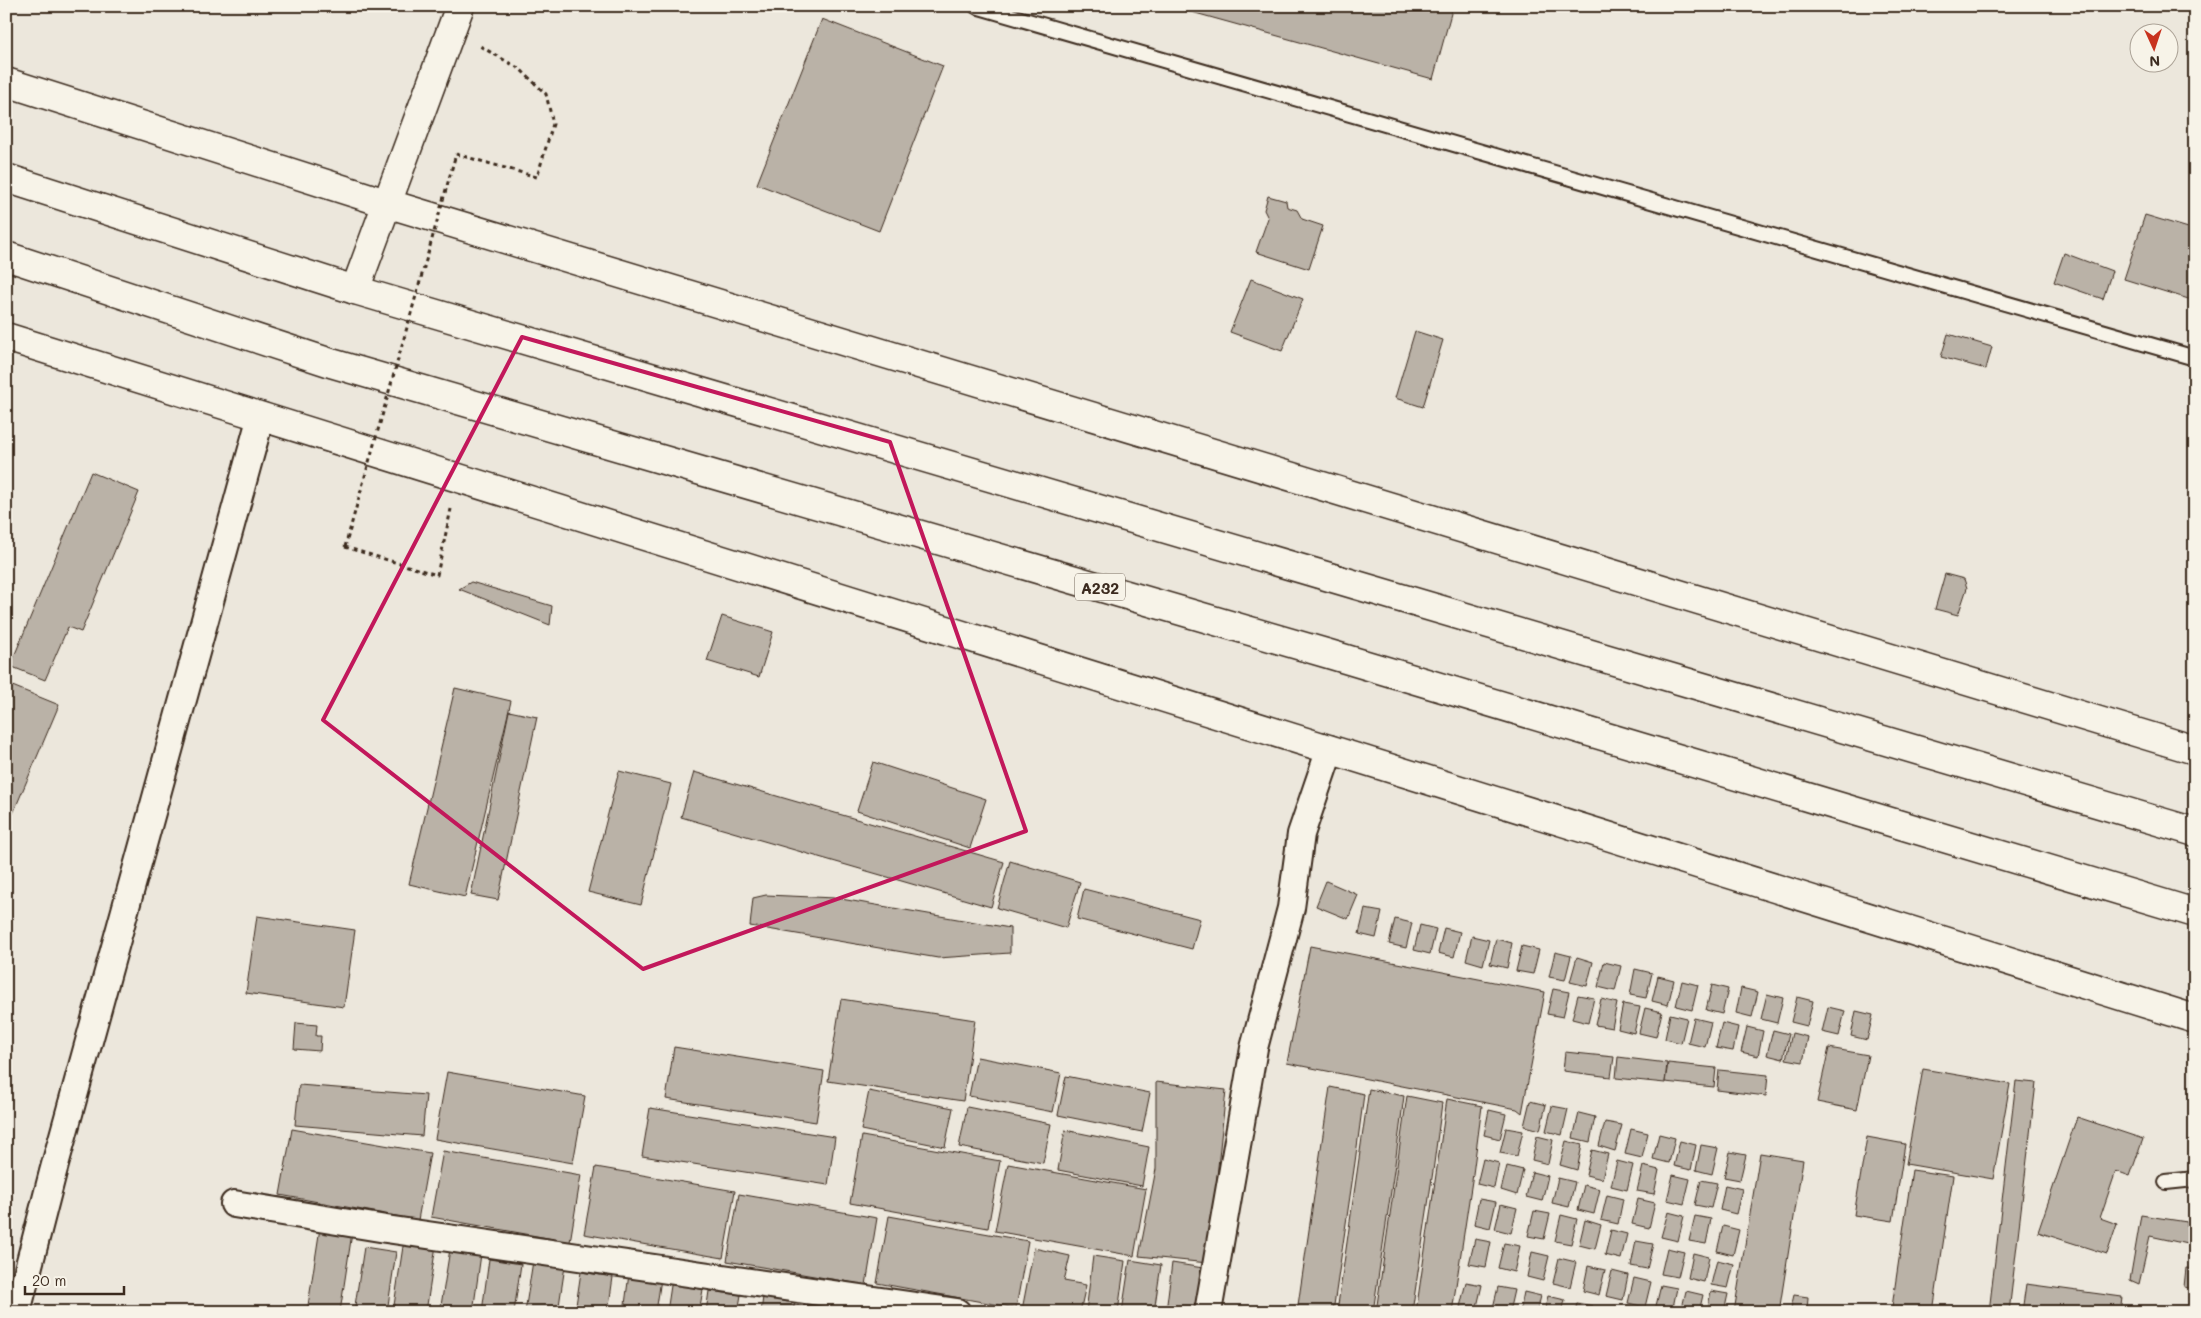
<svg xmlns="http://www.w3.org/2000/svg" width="2201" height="1318" font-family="Mali,sans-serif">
<rect width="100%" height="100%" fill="#ece7dc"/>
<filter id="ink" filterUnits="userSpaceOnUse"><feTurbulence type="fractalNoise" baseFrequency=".02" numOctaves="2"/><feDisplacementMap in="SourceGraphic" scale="10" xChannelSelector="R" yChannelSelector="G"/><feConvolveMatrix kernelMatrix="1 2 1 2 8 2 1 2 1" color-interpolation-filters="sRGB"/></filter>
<g filter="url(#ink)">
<g fill="#bab2a7" stroke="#3b2a1e">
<polygon points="1170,6 1453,6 1433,79"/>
<polygon points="822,19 943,66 879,231 757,184"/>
<polygon points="1268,196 1286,201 1287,207 1297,210 1302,219 1323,226 1309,269 1256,252 1268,218 1264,210"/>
<polygon points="2145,215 2195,230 2195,301 2124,279"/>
<polygon points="2064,253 2112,271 2103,299 2054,282"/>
<polygon points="1251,279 1303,299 1282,351 1230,332"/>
<polygon points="1415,331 1443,340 1423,407 1395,398"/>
<polygon points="1948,334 1992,347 1986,369 1941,357"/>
<polygon points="91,472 139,492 81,632 68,627 45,680 10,666"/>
<polygon points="1945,574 1964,579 1967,588 1958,615 1935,609"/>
<polygon points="471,582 552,606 550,625 459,589"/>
<polygon points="722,616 773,632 759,677 707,661"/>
<polygon points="10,685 59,705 6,830 6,694"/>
<polygon points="455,688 511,701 465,897 409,884"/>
<polygon points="509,711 537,717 498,900 471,895"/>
<polygon points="873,762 986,799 970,848 857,811"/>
<polygon points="619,771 671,784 641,905 588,892"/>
<polygon points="694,772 1004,862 991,907 681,817"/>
<polygon points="1010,861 1080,882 1066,928 997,908"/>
<polygon points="1326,881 1358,895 1348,919 1316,906"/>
<polygon points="1084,889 1200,919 1192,949 1077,919"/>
<polygon points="766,895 835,898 1010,928 1010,953 938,958 750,926 753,898"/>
<polygon points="1365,909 1382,912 1376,938 1359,934"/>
<polygon points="257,916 355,930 344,1007 246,993"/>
<polygon points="1395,919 1412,923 1406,948 1389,944"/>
<polygon points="1420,925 1436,929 1430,954 1414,950"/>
<polygon points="1444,928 1460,932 1454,957 1438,953"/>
<polygon points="1472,936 1489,940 1483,965 1466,960"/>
<polygon points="1496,939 1512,943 1507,968 1490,964"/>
<polygon points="1310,946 1545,992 1522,1113 1517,1109 1287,1063"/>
<polygon points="1522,946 1539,950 1533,974 1516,971"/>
<polygon points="1555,952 1571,956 1565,980 1549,977"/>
<polygon points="1577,957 1593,962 1587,986 1570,982"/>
<polygon points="1604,962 1621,966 1615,991 1598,987"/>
<polygon points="1635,969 1652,973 1646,998 1630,995"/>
<polygon points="1658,976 1674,980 1668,1005 1652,1001"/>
<polygon points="1682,981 1698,985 1692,1010 1676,1006"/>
<polygon points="1712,985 1728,989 1722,1014 1706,1010"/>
<polygon points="1741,988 1758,992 1752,1017 1736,1013"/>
<polygon points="1553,989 1569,992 1563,1017 1547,1014"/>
<polygon points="1767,994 1783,998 1777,1023 1761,1019"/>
<polygon points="1578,995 1594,998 1588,1023 1572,1019"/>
<polygon points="1797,997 1813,1001 1807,1026 1791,1022"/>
<polygon points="841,999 975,1020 963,1101 828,1081"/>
<polygon points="1601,999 1617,1003 1612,1028 1595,1025"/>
<polygon points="1623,1004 1640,1007 1634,1033 1618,1029"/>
<polygon points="1828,1007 1845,1011 1839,1036 1822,1032"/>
<polygon points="1645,1008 1662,1012 1656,1037 1639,1033"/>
<polygon points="1856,1011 1873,1015 1867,1040 1851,1036"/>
<polygon points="1670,1014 1687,1018 1681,1043 1665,1039"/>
<polygon points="1694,1018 1711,1022 1705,1047 1688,1043"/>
<polygon points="296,1023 317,1025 316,1036 321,1036 320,1051 294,1049"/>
<polygon points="1722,1023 1738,1027 1733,1051 1716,1048"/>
<polygon points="1747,1027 1763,1031 1758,1056 1741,1052"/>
<polygon points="1773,1030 1789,1034 1783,1059 1767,1055"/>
<polygon points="1792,1033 1808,1037 1803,1062 1786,1059"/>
<polygon points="674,1047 824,1071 816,1122 666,1099"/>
<polygon points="1829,1048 1868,1055 1857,1110 1817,1102"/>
<polygon points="1565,1052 1614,1057 1611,1077 1563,1071"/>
<polygon points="977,1057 1061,1073 1053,1112 969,1096"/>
<polygon points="1618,1057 1667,1063 1665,1083 1616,1078"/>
<polygon points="1668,1063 1716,1068 1714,1087 1665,1082"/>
<polygon points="1923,1069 2010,1084 1993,1179 1906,1164"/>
<polygon points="1719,1070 1768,1075 1766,1096 1717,1090"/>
<polygon points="447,1072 585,1096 573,1163 435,1139"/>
<polygon points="1066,1076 1150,1093 1142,1132 1058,1115"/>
<polygon points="2016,1081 2036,1083 2009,1312 1989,1312"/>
<polygon points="1156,1082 1226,1090 1208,1263 1139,1256 1156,1169"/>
<polygon points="299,1085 426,1095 422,1136 295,1125"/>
<polygon points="1330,1087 1364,1094 1355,1162 1333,1312 1297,1312"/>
<polygon points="1369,1089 1404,1096 1395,1164 1373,1312 1337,1312"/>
<polygon points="869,1091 953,1108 945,1147 861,1130"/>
<polygon points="1407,1096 1442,1103 1433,1171 1412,1312 1376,1312"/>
<polygon points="1447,1099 1482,1106 1473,1174 1452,1312 1416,1312"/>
<polygon points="1530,1101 1546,1105 1540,1130 1524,1126"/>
<polygon points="1552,1106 1568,1109 1562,1135 1546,1131"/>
<polygon points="967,1107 1051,1124 1043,1163 959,1147"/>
<polygon points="650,1108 835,1137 828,1185 642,1156"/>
<polygon points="1489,1110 1506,1114 1500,1139 1484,1135"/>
<polygon points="1579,1113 1595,1117 1590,1142 1573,1138"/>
<polygon points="2077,1117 2143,1139 2130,1176 2116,1171 2100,1218 2117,1224 2107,1254 2038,1232"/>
<polygon points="1605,1122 1622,1125 1615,1151 1599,1146"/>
<polygon points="1506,1128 1523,1131 1517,1156 1500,1153"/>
<polygon points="292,1129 430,1153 418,1220 280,1195"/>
<polygon points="1631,1129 1648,1133 1642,1158 1625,1154"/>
<polygon points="1065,1130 1149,1147 1142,1186 1058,1170"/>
<polygon points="1659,1134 1675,1138 1669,1163 1653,1159"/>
<polygon points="862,1136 1000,1161 988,1228 850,1203"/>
<polygon points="1537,1136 1553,1140 1548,1164 1532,1160"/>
<polygon points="1867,1137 1905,1144 1893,1221 1854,1215"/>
<polygon points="1566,1141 1582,1145 1577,1170 1560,1165"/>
<polygon points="1680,1141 1696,1145 1691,1170 1674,1166"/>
<polygon points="1701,1145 1718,1148 1712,1174 1696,1170"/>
<polygon points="1592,1150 1608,1154 1602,1179 1586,1175"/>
<polygon points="443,1151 581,1175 570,1242 431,1217"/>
<polygon points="1730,1152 1746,1155 1740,1180 1724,1177"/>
<polygon points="1760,1153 1803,1160 1779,1312 1734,1312"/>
<polygon points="1483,1159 1499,1163 1494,1188 1477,1184"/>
<polygon points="1617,1161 1633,1165 1627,1190 1611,1186"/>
<polygon points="1008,1164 1146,1189 1134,1256 995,1231"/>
<polygon points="1507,1166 1523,1170 1517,1195 1501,1190"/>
<polygon points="1643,1166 1659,1170 1654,1194 1637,1191"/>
<polygon points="596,1167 735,1191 723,1258 584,1234"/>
<polygon points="1912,1170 1953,1176 1933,1312 1892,1307"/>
<polygon points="1532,1172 1548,1176 1542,1201 1526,1197"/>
<polygon points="1673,1175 1690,1179 1684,1204 1667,1200"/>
<polygon points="1558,1178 1575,1182 1569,1207 1552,1203"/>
<polygon points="1701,1180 1717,1183 1711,1208 1695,1205"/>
<polygon points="1584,1185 1600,1189 1594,1214 1578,1210"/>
<polygon points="1725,1185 1742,1189 1736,1214 1720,1210"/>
<polygon points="739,1194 877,1218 866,1285 727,1261"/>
<polygon points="1607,1195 1623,1199 1618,1224 1601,1220"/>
<polygon points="1479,1199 1496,1202 1490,1228 1474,1224"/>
<polygon points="1638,1199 1655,1203 1649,1228 1632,1224"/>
<polygon points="1501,1204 1517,1208 1511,1233 1495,1229"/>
<polygon points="1534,1211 1550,1214 1544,1239 1528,1236"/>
<polygon points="1668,1212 1684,1216 1678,1241 1661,1237"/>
<polygon points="1561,1215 1577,1219 1571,1244 1555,1241"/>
<polygon points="2141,1215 2187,1222 2187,1244 2150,1236 2139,1284 2130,1280"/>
<polygon points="889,1216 1028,1241 1016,1308 877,1283"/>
<polygon points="1695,1216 1711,1219 1706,1244 1689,1241"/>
<polygon points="1585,1220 1601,1225 1595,1249 1579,1245"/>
<polygon points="1723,1226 1739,1230 1733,1255 1717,1251"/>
<polygon points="320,1228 352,1233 340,1312 307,1312"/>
<polygon points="1611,1230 1627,1234 1621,1259 1605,1255"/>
<polygon points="1475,1239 1491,1242 1486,1267 1469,1264"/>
<polygon points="404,1240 436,1245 426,1312 393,1312"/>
<polygon points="1636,1241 1653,1244 1647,1269 1631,1266"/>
<polygon points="1504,1243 1520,1246 1514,1272 1498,1268"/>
<polygon points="364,1247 396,1252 387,1312 354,1312"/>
<polygon points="1034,1248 1070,1256 1064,1281 1086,1285 1080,1312 1032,1312 1022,1310"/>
<polygon points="1667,1248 1684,1252 1678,1277 1661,1274"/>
<polygon points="450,1249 481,1254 473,1312 440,1312"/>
<polygon points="1532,1252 1549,1256 1543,1281 1527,1277"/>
<polygon points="1693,1253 1709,1257 1704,1282 1688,1278"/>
<polygon points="1093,1256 1125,1261 1118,1312 1086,1312"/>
<polygon points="1559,1258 1576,1262 1570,1287 1553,1283"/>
<polygon points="489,1259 521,1264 514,1312 482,1312"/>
<polygon points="1130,1260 1161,1265 1154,1312 1122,1312"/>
<polygon points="1717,1260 1734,1264 1728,1288 1711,1285"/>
<polygon points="533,1261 565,1266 558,1312 525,1312"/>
<polygon points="1172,1263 1203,1268 1197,1312 1166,1312"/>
<polygon points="1588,1266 1605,1270 1599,1295 1583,1291"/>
<polygon points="2186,1268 2195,1269 2195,1289 2184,1287"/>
<polygon points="1612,1271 1628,1275 1623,1300 1606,1296"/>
<polygon points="581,1272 613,1277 608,1312 575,1312"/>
<polygon points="629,1274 661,1279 656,1312 624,1312"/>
<polygon points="1634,1278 1651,1282 1645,1307 1628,1303"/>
<polygon points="672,1279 704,1284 699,1312 667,1312"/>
<polygon points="1466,1282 1482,1285 1476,1311 1460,1307"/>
<polygon points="2026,1284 2122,1297 2120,1312 2022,1312"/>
<polygon points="1661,1285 1677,1288 1672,1312 1655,1310"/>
<polygon points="1498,1287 1514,1290 1509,1312 1492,1312"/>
<polygon points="709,1291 741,1295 738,1312 706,1312"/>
<polygon points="1686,1291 1703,1295 1699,1312 1681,1312"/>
<polygon points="1711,1291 1728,1294 1724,1312 1707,1312"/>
<polygon points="1524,1292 1541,1296 1537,1312 1520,1312"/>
<polygon points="1794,1295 1808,1297 1807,1312 1790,1312"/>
<polygon points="1548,1296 1565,1300 1562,1312 1544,1312"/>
<polygon points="763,1297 795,1301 793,1312 761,1312"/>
<polygon points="815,1299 847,1303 846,1312 813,1312"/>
<polygon points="1577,1303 1593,1306 1592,1312 1575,1312"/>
</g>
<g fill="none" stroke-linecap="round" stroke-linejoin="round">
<g stroke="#3b2a1e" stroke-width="18">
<g id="service">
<polyline points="976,6 2195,358"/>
<polyline points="2166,1182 2195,1179"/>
</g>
</g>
<g stroke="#3b2a1e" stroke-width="30">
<g id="minor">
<polyline points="234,1204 386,1229 957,1312"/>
<polyline points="17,1312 53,1172 261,416"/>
<polyline points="1208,1312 1254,1048 1291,908 1301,834 1330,749"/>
</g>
</g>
<g stroke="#3b2a1e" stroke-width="31">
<g id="secondary">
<polyline points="6,82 386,203 2195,750"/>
<polyline points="355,290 460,6"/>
<polyline points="6,337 2195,1019"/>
</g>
</g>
<g stroke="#3b2a1e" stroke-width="31">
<g id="trunk">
<polyline points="6,178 355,290 2195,832"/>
<polyline points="6,256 331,363 1329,654 2195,913"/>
</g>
</g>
<g stroke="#3b2a1e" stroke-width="3" stroke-dasharray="4 4" stroke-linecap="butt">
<polyline points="456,154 537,177 553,124 546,94 520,69 478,45"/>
<polyline points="345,547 437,575 451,509"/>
</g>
<use href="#service" stroke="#f7f3e8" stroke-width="14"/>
<use href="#minor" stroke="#f7f3e8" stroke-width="26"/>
<use href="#secondary" stroke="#f7f3e8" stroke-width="28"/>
<use href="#trunk" stroke="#f7f3e8" stroke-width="28"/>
<polyline stroke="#3b2a1e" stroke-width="3" stroke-dasharray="4 4" stroke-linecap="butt" points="345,547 456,154"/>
</g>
</g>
<path fill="none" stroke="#c2185b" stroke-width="4" stroke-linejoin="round" d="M522,337L890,442L1026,831L643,969L323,720Z"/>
<g text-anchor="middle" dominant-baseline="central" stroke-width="5" stroke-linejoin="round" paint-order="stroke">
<rect fill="#f7f3e8" stroke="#73665b" stroke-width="1" x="1075" y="573.5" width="50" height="27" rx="4"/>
<g font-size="16" font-weight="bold" fill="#3b2a1e">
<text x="1100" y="587">A232</text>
</g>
</g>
<rect width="2201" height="1318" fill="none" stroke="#f7f3e8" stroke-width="25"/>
<rect x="12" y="12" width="2176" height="1293" fill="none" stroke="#3b2a1e" stroke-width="2" filter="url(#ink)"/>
<g transform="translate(2154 48) rotate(177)"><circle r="24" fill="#f7f3e8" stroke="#aca397"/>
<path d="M0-4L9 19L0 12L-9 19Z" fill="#c8321e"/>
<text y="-8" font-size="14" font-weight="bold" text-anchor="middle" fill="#3b2a1e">N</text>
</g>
<path d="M25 1286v8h99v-8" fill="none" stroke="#3b2a1e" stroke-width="2.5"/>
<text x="32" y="1286" font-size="15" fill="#3b2a1e" stroke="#f7f3e8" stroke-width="4" paint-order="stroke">20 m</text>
</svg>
